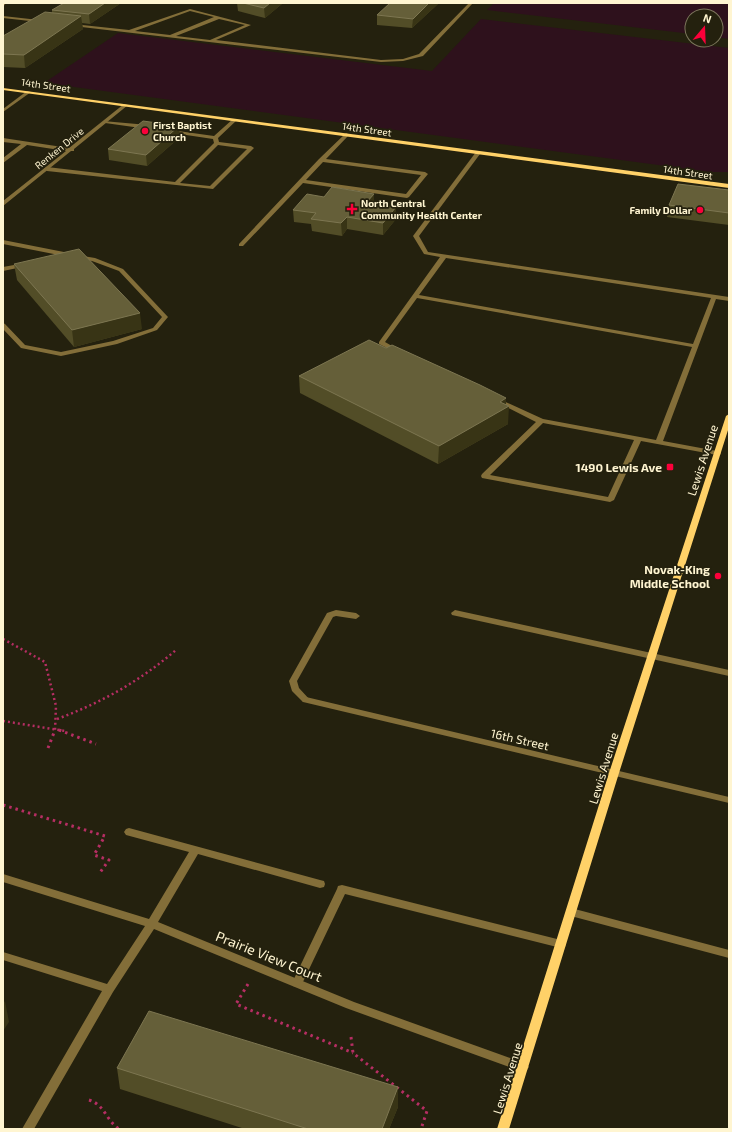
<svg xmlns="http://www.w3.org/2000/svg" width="732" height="1132" font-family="'Exo 2',sans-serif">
<rect width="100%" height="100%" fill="#24210e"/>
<g fill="#2e111c">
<polygon points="494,3 729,3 729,39 716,37 716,16 692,16 692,34 487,10"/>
<polygon points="481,19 729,48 729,172 711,172 44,83 118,33 432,71"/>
</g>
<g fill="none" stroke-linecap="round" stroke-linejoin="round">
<g stroke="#b62e63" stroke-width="2.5" stroke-dasharray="2 3" stroke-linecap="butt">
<polyline points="3,639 45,662 56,706 55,731"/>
<path d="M57,719C101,703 140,681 176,650"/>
<polyline points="3,721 65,731"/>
</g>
<g stroke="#b62e63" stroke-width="3" stroke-dasharray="2.5 4" stroke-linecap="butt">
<polyline points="59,730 96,744"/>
<polyline points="48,748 55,730"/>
<polyline points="3,805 105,836 94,855 109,860 99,874"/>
<polyline points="248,984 236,1004 353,1053"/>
<polyline points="351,1037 353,1053 427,1111 421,1129"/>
<path d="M89,1100C105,1105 105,1119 119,1129"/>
</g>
<g fill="#836e39" fill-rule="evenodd">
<polygon points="3,3 6,3 3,7"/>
<path d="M469,3H473L423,56L403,61L381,62L73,26L71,25L73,24L129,30L190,9L251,25L216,40L381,60L403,59L419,54ZM190,11L214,17L170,35L135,31ZM219,19L245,25L210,40L176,36Z"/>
<polygon points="3,16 39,20 41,21 39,22 3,18"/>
<path d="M233,119L237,120L218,138L219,142L251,146L254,148L213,189L47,171L44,169L47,167L175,182L214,143L213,139L173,133L170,131L171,130L214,136ZM218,145L247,149L210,186L180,183Z"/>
<polygon points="103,121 148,125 151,127 148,129 105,123 103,122"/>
<path d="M346,133L348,134V136L326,159L425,172L428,174L409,197L407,198L303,183L243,246H239V244L319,159ZM323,162L421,175L406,194L306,180Z"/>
<path d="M478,151L481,153L480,154L419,236L428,252L729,297V301L716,299L663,441L717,451H720L721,453L720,455H717L641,441L614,500L610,502L482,478L481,476L482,474L536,422L495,401L494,400L495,399H499L543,419L656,440L692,347L417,298L385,342L399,350V352H395L379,344V342L440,257L424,254L413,236L476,152ZM446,258L711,298L693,344L419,295ZM543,423L634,440L608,497L490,475Z"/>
<polygon points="3,240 69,253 72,255 69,257 3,244"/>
<polygon points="77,255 95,258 123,269 168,317 157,330 117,344 61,356 21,348 3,329 3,323 5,324 25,345 61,352 113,341 153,328 162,317 119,271 92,261 75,258 75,256"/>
<polygon points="25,263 28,265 27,266 3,271 3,267"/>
<polygon points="336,610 356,613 360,616 356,619 336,616 333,617 297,681 299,688 310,700 309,702 303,702 292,691 289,681 327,613"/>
<polygon points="455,610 729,670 729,676 452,615 451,613"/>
<polygon points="342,885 561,940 565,941 566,944 565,947 561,948 345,894 301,986 297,987 293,986 292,983 337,889 338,886"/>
<polygon points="571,908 729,950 729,958 567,915 566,912 567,909"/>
</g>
<g fill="#836e39" fill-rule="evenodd">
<polygon points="27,91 31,92 3,112 3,109"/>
<polygon points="124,104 128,105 74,149 74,151 71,151 3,206 3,201 66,151 27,145 3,163 3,158 21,144 3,142 3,138 69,148"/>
<polygon points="306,697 729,797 729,803 303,702 302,700 303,698"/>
<polygon points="129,828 320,880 324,881 325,884 324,887 320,888 198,854 158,922 354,1002 527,1064 529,1067 527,1070 523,1072 346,1008 154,929 113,992 34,1129 22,1129 102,991 3,960 3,952 107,984 145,926 3,882 3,874 149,919 189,852 126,835 124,832 126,829"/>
</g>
<g fill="#ffd168" fill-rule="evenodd">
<polygon points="3,88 729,184 729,188 3,90"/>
<polygon points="729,414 729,427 619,773 509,1129 497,1129 609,773 726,416"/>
</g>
</g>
<g fill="#524d27">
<polygon points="121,3 90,24 82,23 83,29 25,68 3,67 3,36 52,13 52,10"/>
<polygon points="237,3 283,3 265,18 238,11"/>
<polygon points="439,3 412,28 377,25 377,15"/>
<polygon points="179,126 180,137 147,166 109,160 108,149"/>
<polygon points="729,190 729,225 667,217 669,205"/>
<polygon points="374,194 374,204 396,219 383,235 347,229 342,236 312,231 311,224 294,222 293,210 324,197"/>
<polygon points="14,264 142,329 74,347 17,280"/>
<polygon points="299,376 506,405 508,424 438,464 300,393"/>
<polygon points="117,1068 398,1087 398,1107 389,1129 245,1129 120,1089"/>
</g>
<g fill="#383415">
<polygon points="105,3 121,3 90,24 89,14"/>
<polygon points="270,3 283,3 265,18 264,8"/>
<polygon points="429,3 439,3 412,28 413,19"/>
<polygon points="81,16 83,29 25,68 24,55"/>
<polygon points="179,126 180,137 147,166 146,155"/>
<polygon points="374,194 374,205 366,203"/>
<polygon points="396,207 396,219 383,235 383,223"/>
<polygon points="347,217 347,229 342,236 341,223"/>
<polygon points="140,313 142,329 74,347 72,330"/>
<polygon points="506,398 506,408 509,406 508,424 438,464 439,446 500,402"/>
<polygon points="5,1001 9,1022 3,1031 3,1004"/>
<polygon points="398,1087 398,1107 389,1129 382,1129"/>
</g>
<g fill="#655f39" stroke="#7d7651">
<polygon points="64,3 105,3 89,14 52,10"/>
<polygon points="243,3 270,3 264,8"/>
<polygon points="390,3 429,3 413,19 377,15"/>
<polygon points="45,12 81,16 24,55 3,54 3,36"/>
<polygon points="143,121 179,126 146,155 108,149"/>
<polygon points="678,184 729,190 729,213 669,205"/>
<polygon points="332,187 374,194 366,203 396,207 383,223 347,217 341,223 311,219 316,213 293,210 307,194 324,197"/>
<polygon points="79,249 140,313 72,330 14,264"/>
<polygon points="369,340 386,348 392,345 480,385 506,398 500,402 509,406 439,446 299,376"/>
<polygon points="149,1011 398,1087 382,1129 308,1129 117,1068"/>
</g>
<g fill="#fc003a" stroke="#24210e" stroke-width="1.5">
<circle cx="145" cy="131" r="4"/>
<path d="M350 203h4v4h4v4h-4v4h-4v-4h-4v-4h4z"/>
<circle cx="700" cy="210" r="4"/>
<rect x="666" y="463" width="8" height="8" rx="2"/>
<circle cx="718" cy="576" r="4"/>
</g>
<g text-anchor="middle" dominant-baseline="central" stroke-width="3.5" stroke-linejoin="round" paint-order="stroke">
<g font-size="10" fill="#fff5d1" stroke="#24210e">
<text transform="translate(46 85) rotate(8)">14th Street</text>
<text transform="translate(367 129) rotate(8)">14th Street</text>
<text transform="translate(59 148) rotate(-39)">Renken Drive</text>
<text transform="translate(688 172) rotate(8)">14th Street</text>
</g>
<g font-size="10" font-weight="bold" fill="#fff5d1" stroke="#24210e" text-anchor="start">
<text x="153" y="125">First Baptist<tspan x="153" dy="12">Church</tspan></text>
<text x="361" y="203">North Central<tspan x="361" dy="12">Community Health Center</tspan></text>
<text x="692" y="210" text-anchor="end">Family Dollar</text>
</g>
<g font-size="12" fill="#fff5d1" stroke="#24210e">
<text transform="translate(702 460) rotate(-72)">Lewis Avenue</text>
<text transform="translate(520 739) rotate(13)">16th Street</text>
<text transform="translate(603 768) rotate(-73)">Lewis Avenue</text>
<text transform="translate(507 1078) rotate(-73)">Lewis Avenue</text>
</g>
<g font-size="12" font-weight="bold" fill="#fff5d1" stroke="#24210e" text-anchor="end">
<text x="662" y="467">1490 Lewis Ave</text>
<text x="710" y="569">Novak-King<tspan x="710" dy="14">Middle School</tspan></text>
</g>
<g font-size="14" fill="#fff5d1" stroke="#24210e">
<text transform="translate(269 956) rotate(22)">Prairie View Court</text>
</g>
</g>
<rect width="732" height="1132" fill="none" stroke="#fff5d1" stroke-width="8"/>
<g transform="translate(704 28) rotate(19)"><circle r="19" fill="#24210e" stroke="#7c765c"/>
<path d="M0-3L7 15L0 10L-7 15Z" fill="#fc003a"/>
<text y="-6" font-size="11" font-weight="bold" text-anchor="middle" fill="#fff5d1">N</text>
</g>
</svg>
